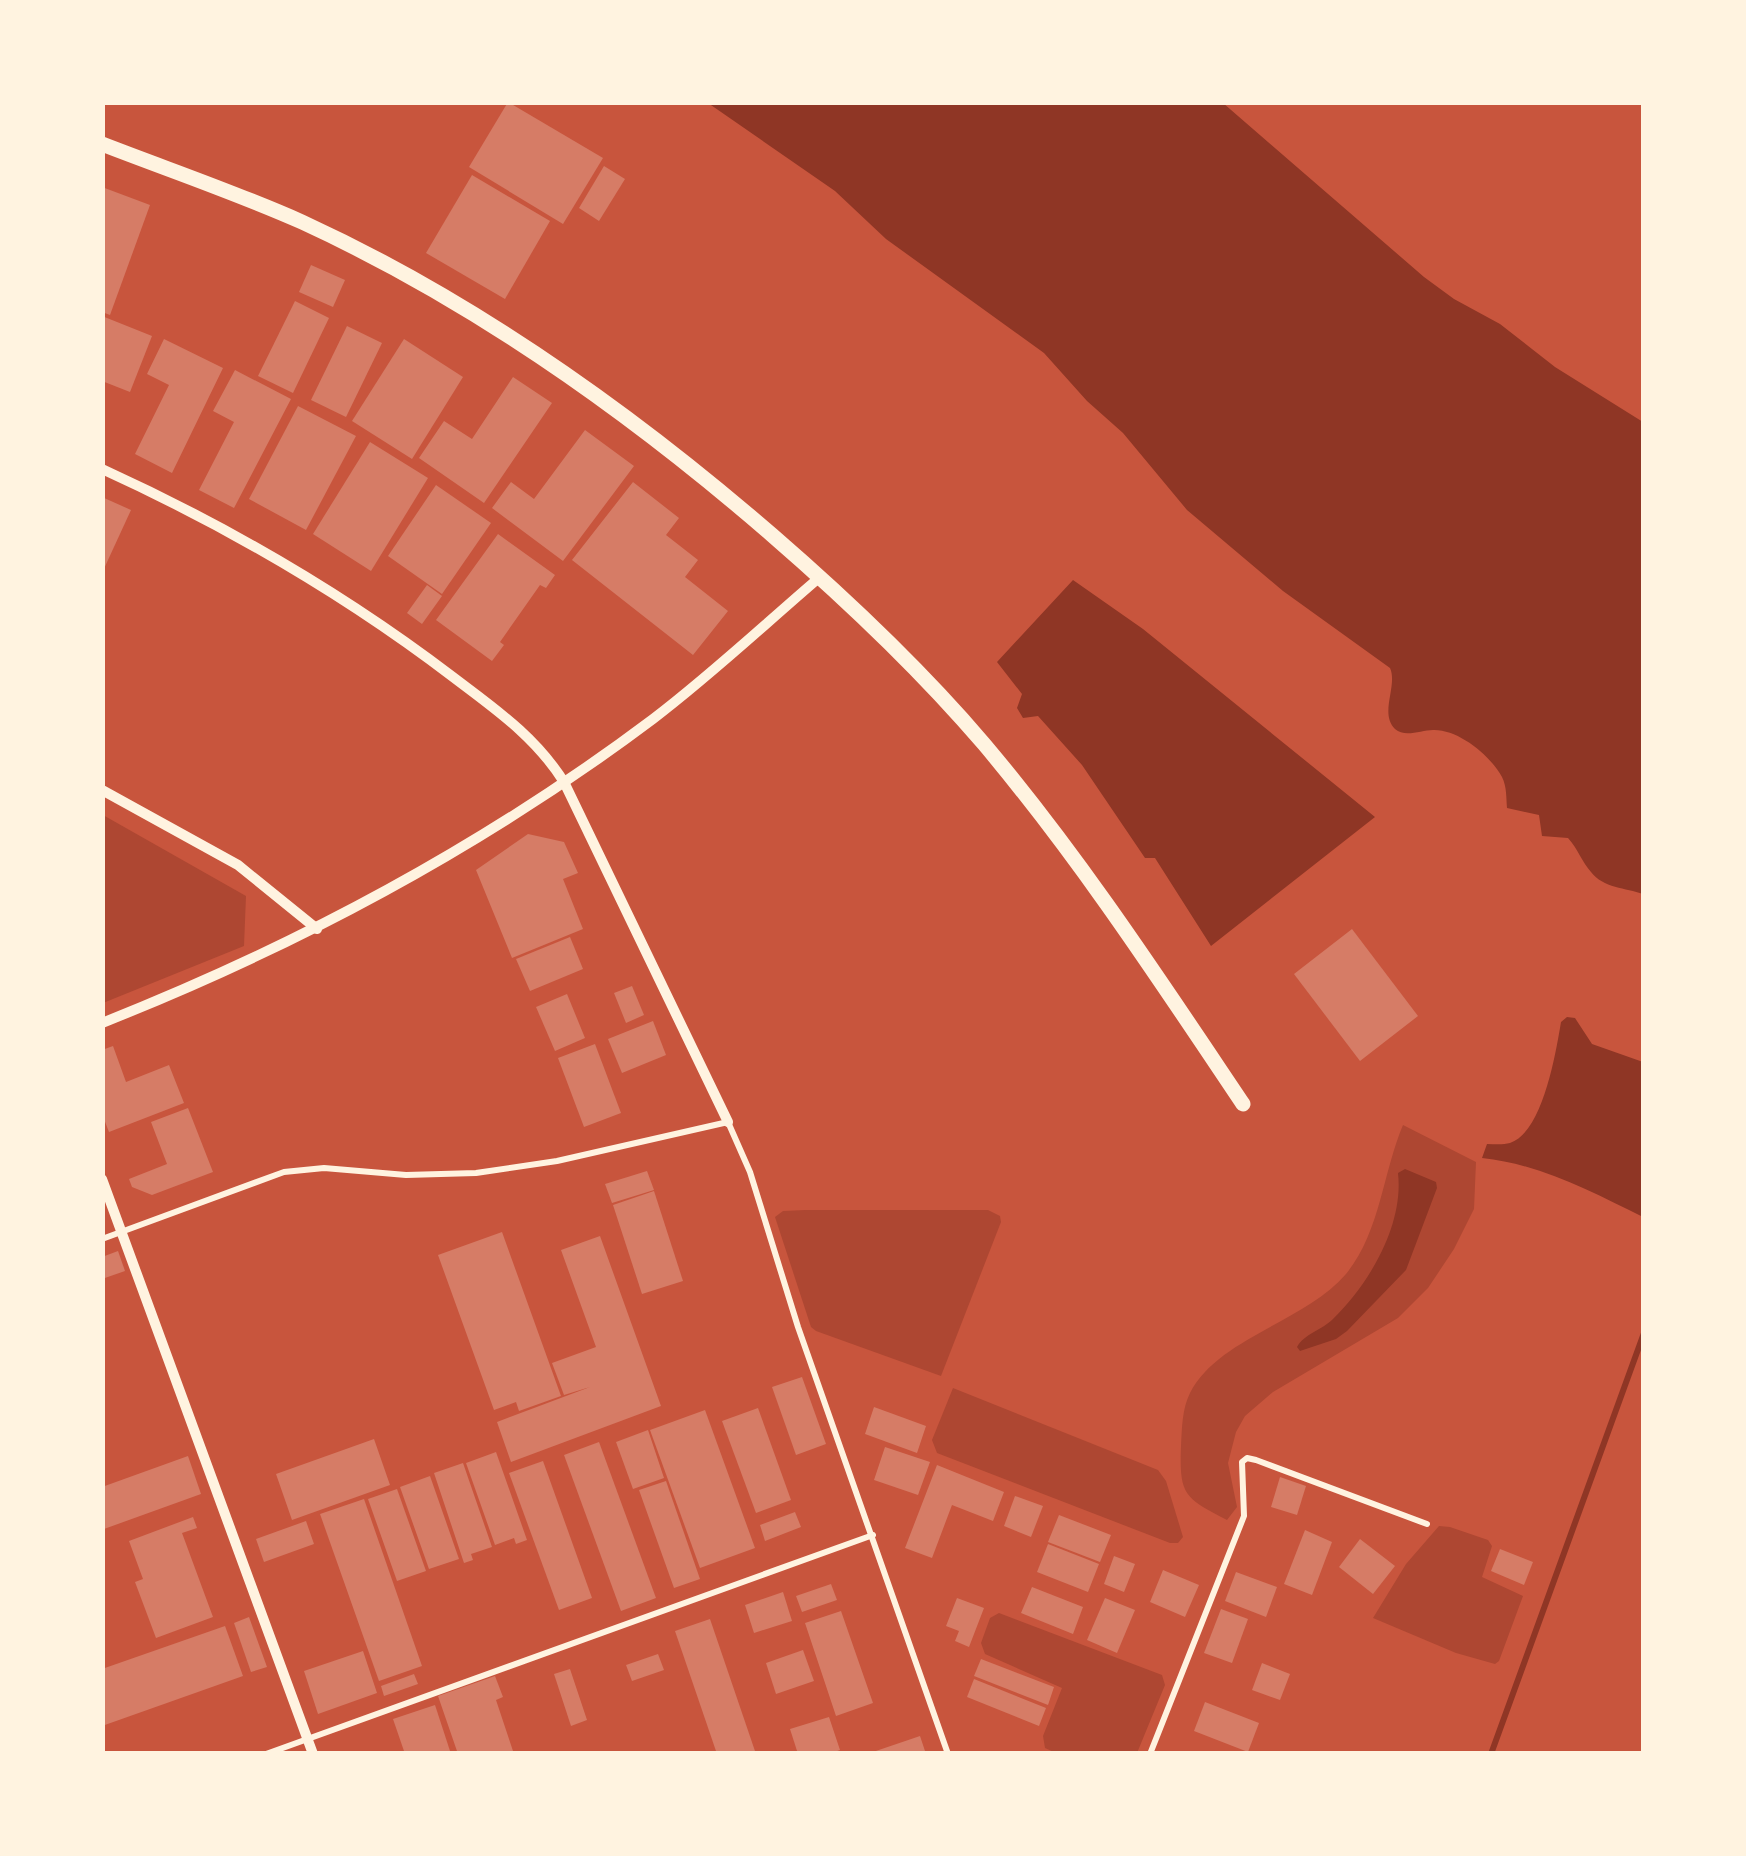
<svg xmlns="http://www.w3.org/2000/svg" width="1746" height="1856" font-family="'Roboto Condensed',sans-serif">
<rect width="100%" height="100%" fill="#c8553d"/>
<g fill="#ae4732">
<polygon points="103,815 246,896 244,946 103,1003"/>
<path d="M1403,1125L1476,1162L1474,1209L1454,1249L1428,1288L1398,1318L1273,1392L1245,1416L1236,1432L1228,1463L1237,1507L1227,1520C1185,1498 1179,1496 1181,1446C1182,1428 1182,1409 1190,1393C1218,1338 1305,1322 1346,1274C1380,1233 1383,1172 1403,1125Z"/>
<polygon points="805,1210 988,1210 1000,1216 1001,1222 941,1376 816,1331 811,1327 775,1217 783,1211"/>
<polygon points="953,1388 1158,1470 1166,1481 1183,1537 1178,1543 1170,1543 937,1453 932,1440"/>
<polygon points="1439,1526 1450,1527 1488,1540 1492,1546 1482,1577 1523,1596 1499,1661 1495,1664 1456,1653 1373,1618 1406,1564"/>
<polygon points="999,1613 1162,1675 1165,1685 1137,1753 1056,1753 1045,1748 1043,1736 1062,1688 985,1654 981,1643 990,1618"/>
</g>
<g fill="#8f3625">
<path d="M708,103H1223L1424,277L1454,299L1500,324L1555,367L1643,422V894C1626,888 1603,888 1591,872C1582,862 1578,849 1568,838L1542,836L1539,815L1507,808C1506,798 1507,787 1502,777C1490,755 1458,729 1433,730C1421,730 1405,738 1395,729C1379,713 1398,686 1390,668L1283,591L1187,510L1123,433L1087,401L1044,353L886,239L835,191Z"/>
<polygon points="1073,580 1143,629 1375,817 1211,946 1155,858 1145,858 1082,765 1038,716 1023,718 1017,708 1022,694 997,662"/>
<path d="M1567,1017L1575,1018L1592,1044L1643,1062V1217C1592,1192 1540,1164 1482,1158L1487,1144C1494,1144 1503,1145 1510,1143C1543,1132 1556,1052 1561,1022Z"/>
<path d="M1405,1169L1436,1182L1437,1188L1406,1270L1347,1331L1336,1339L1300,1351L1297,1347C1304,1334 1322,1330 1333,1319C1369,1284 1404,1225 1398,1173Z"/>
</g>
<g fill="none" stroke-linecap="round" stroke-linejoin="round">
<polyline stroke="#8f3625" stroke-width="6" points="1491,1754 1644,1333"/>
</g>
<g fill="#d67c66">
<polygon points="508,102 603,158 563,224 469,167"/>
<polygon points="604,166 625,179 599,221 579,208"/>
<polygon points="472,175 550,221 505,299 426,253"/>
<polygon points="102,187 150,205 110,315 102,312"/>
<polygon points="311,265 345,280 333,307 299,292"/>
<polygon points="295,301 329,318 293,393 258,376"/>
<polygon points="102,316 152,336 130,392 102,381"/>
<polygon points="347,326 382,343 346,417 311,400"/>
<polygon points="164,339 223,368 172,473 135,454 169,385 147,374"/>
<polygon points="404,339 463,377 412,459 352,421"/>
<polygon points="235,370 291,399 234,508 199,490 234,422 213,411"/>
<polygon points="513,377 552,403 484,503 419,458 444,421 472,439"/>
<polygon points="298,406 356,436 306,530 249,499"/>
<polygon points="585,430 634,466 563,561 492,508 511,482 534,499"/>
<polygon points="370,442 428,478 371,571 313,534"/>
<polygon points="633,482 679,518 666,535 698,560 685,577 728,611 693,655 572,560"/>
<polygon points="436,485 491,523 442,594 388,556"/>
<polygon points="102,497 131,510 102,573"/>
<polygon points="498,534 555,575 546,588 540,585 500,642 504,645 492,661 436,620"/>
<polygon points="427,585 442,596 422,624 407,613"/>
<polygon points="528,834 564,842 578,873 563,879 583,929 512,958 476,870"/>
<polygon points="1352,929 1418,1016 1360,1061 1294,974"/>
<polygon points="570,937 583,969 530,991 516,959"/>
<polygon points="632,986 644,1015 626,1023 614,993"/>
<polygon points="567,994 585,1038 555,1051 536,1007"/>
<polygon points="653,1021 666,1055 622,1073 608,1039"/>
<polygon points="595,1044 621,1113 584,1127 558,1058"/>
<polygon points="113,1046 126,1082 169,1065 184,1103 109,1132 102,1114 102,1050"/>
<polygon points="188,1108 213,1172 152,1195 132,1187 129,1179 167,1164 151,1122"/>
<polygon points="647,1171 654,1190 612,1203 605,1184"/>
<polygon points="654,1191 683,1281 642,1294 613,1205"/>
<polygon points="502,1232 561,1396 519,1411 516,1402 494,1410 438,1255"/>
<polygon points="600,1236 661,1406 511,1462 497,1422 590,1387 564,1395 552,1363 596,1347 561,1250"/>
<polygon points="118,1251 125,1271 102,1279 102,1257"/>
<polygon points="802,1377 826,1444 796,1455 772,1387"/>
<polygon points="874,1407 926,1426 917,1453 865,1434"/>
<polygon points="758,1408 791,1500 756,1513 722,1421"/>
<polygon points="705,1410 755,1548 700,1568 650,1430"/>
<polygon points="648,1430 664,1478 633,1489 616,1442"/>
<polygon points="374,1439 390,1485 292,1520 276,1474"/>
<polygon points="599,1442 656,1598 621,1611 564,1455"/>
<polygon points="885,1447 930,1462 918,1495 874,1480"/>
<polygon points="496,1452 527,1540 516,1544 514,1538 495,1545 466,1463"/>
<polygon points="188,1456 201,1494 104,1529 102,1487"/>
<polygon points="543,1461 592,1598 559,1610 509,1473"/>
<polygon points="463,1463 492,1547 471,1554 473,1560 464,1563 434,1473"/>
<polygon points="937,1465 1004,1492 993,1521 952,1505 932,1558 905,1548"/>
<polygon points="430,1476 459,1559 429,1569 400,1487"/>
<polygon points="1280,1477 1306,1486 1297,1515 1271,1507"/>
<polygon points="666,1481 700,1579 674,1588 639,1490"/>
<polygon points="397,1489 426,1571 397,1581 368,1499"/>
<polygon points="1015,1496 1043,1506 1031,1537 1004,1526"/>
<polygon points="364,1499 422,1666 379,1681 320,1514"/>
<polygon points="795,1512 801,1527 765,1541 760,1525"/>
<polygon points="1059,1515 1111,1535 1100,1562 1048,1542"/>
<polygon points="193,1517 197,1528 182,1533 213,1617 156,1638 135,1582 143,1579 129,1541"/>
<polygon points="306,1521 314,1544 264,1562 256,1539"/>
<polygon points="1305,1530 1332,1542 1312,1595 1284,1584"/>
<polygon points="1360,1539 1395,1566 1373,1594 1339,1567"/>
<polygon points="1048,1544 1099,1564 1088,1592 1037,1572"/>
<polygon points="1500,1549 1533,1562 1524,1585 1491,1571"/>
<polygon points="1114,1556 1135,1564 1124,1592 1104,1584"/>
<polygon points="1163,1570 1199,1585 1185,1617 1150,1602"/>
<polygon points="1236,1572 1277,1587 1266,1617 1225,1601"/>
<polygon points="831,1584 837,1600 802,1612 796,1596"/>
<polygon points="1032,1587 1083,1607 1073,1634 1021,1613"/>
<polygon points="783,1592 792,1621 754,1633 745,1605"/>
<polygon points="957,1598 984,1608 969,1647 955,1641 959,1631 946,1626"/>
<polygon points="1105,1598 1135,1610 1117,1653 1087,1640"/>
<polygon points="1221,1609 1248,1619 1232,1663 1204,1653"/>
<polygon points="841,1611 873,1703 836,1716 805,1623"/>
<polygon points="249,1617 267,1667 251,1672 234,1623"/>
<polygon points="710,1619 756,1754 717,1754 675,1631"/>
<polygon points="225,1626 243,1676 102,1726 102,1669"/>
<polygon points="803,1650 814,1681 776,1694 766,1663"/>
<polygon points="363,1651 377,1693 318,1714 304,1671"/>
<polygon points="658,1654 664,1670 632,1681 626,1665"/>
<polygon points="981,1659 1054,1687 1048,1705 974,1676"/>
<polygon points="1262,1663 1290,1674 1280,1700 1252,1690"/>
<polygon points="570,1669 587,1720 571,1726 554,1674"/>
<polygon points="414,1674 418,1684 384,1696 381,1686"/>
<polygon points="495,1676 503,1697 496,1700 514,1754 458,1754 438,1696"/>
<polygon points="974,1679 1046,1708 1039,1726 967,1697"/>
<polygon points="1205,1702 1259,1723 1248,1752 1194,1731"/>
<polygon points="435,1705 451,1754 405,1754 393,1719"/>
<polygon points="829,1717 840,1750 829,1754 798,1754 790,1729"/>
<polygon points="920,1736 926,1754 871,1754 870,1753"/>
</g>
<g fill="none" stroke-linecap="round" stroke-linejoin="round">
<g stroke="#fff3e0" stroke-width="6">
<polyline points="102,1239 284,1172 324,1168 406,1175 476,1173 557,1161 728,1122 750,1172 798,1327 948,1754"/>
<polyline points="266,1754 873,1535"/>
<polyline points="1150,1754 1244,1516 1242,1462 1247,1458 1256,1460 1427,1524"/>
</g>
<g stroke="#fff3e0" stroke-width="10">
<path d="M102,469C227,526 344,594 453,677C495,709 535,736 564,782L728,1122"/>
<polyline points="102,790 238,865 317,929"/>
<path d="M102,1023C299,945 484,846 653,719C711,675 765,624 820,577"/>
<polyline points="102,1179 313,1754"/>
</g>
<path stroke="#fff3e0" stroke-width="15" d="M102,144C169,170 237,193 302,222C474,301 630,412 772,535C847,600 920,669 984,744C1080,858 1161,982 1243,1104"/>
</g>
<rect width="1746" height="1856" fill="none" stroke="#fff3e0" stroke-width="210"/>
</svg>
